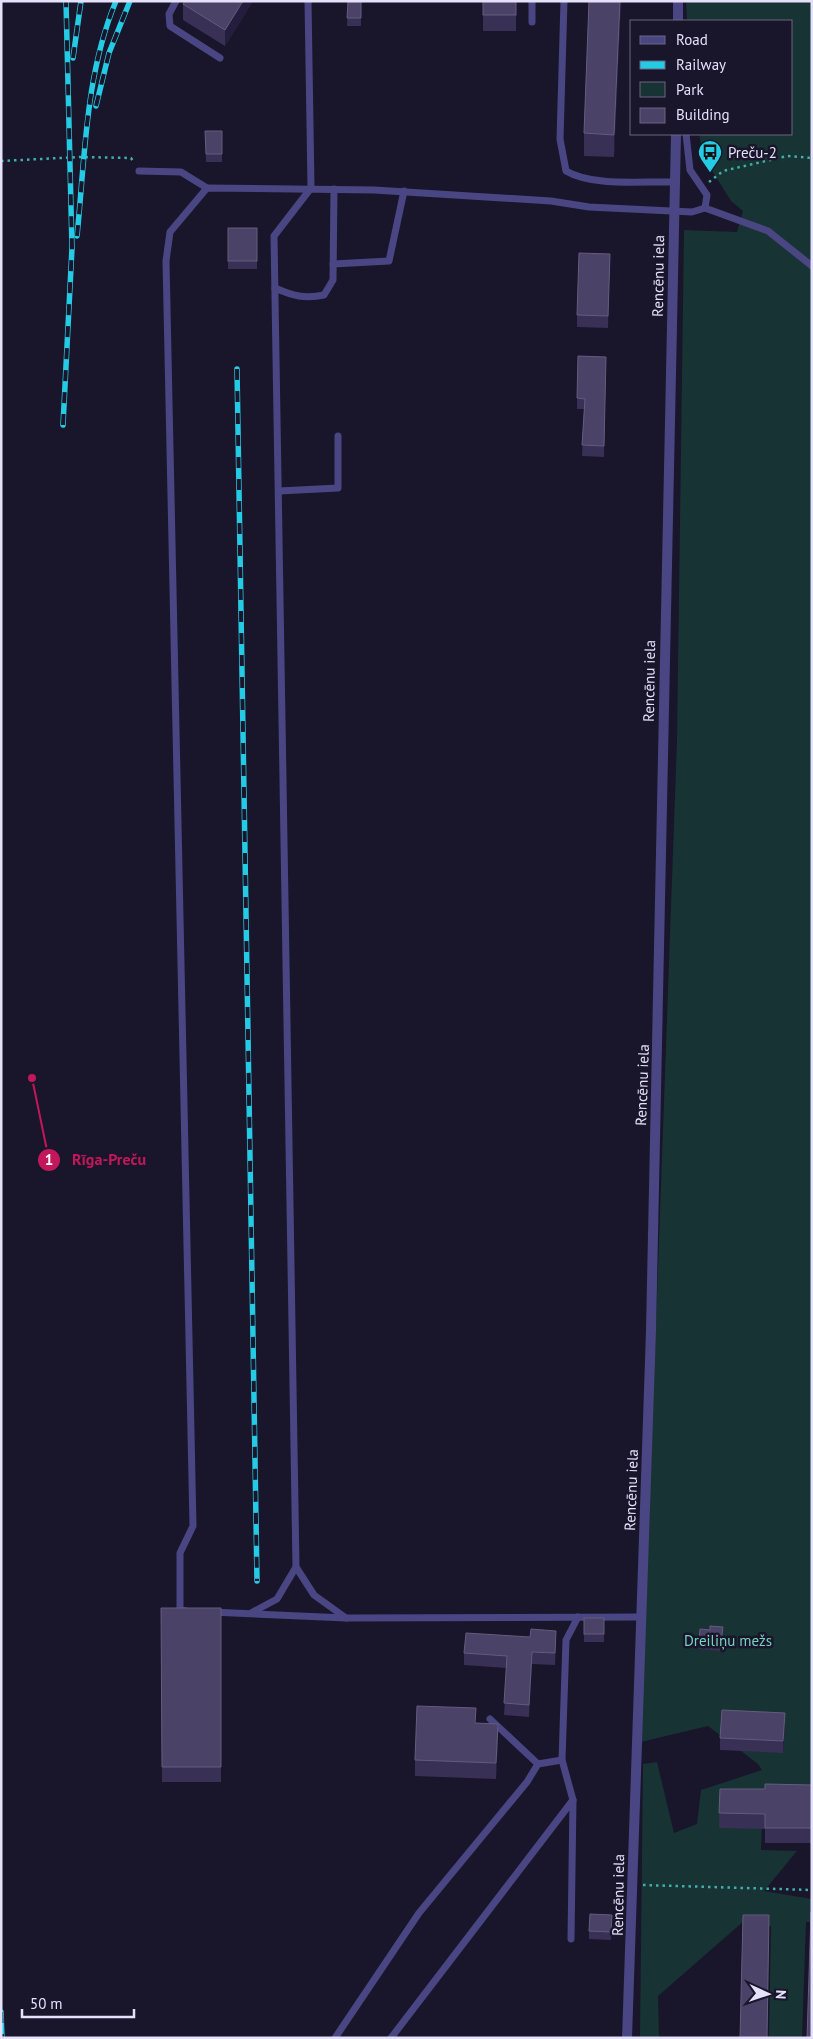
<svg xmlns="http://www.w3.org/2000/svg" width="813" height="2039" font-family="'PT Sans',sans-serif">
<rect width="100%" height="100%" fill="#19152a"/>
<polygon fill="#183333" points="686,1 812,1 812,1797 763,1797 761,1850 797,1851 764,1891 812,1899 812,1922 806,1922 802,2038 769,2038 771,1926 744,1921 658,1996 659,2038 640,2038 643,1764 657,1762 674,1833 697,1824 701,1790 762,1770 758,1764 708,1726 641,1742 677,740 684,230 737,232 743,211 731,201 704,158 699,134 792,134 792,21 687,21"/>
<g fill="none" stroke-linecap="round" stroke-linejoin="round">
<g stroke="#41b0ad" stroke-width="2.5" stroke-dasharray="2.5 4" stroke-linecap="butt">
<polyline points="1,161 80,157 131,158 134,163"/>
<polyline points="709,182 723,171 787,156 812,158"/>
<polyline points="643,1885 812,1890"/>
</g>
<g stroke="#4a4683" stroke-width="7">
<polyline points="176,1 169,14 170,26 220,58"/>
<polyline points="308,1 311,188 274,236 296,1567 314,1595 346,1618 641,1617"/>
<polyline points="532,1 532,22"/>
<path d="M564,1L560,139L566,171C593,187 643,181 675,182"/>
<polyline points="686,134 690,170 707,195 705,208"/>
<polyline points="139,171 181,172 207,188"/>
<polyline points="333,264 389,261 404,191"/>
<path d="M275,288C293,296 305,299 324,295L333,280L334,189"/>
<polyline points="279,491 338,488 338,436"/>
<polyline points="186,1611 180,1610 180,1553 193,1526 166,261 170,232 207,188 374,190 551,201 589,207 692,212 705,208 768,231 812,266"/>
<polyline points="211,1612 346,1618"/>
<polyline points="251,1613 277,1599 296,1567"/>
<polyline points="490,1719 538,1764"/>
<polyline points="571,1939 573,1800 562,1760 566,1640 578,1617"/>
<polyline points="335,2038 419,1913 527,1782 538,1764 562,1760"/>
<polyline points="391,2038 573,1800"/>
</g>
<g stroke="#4a4683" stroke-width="10">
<polyline points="678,21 678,1"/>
<polyline points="627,2038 651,1331 676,134"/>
</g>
<g stroke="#25cbe4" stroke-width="5.5">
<g id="rail">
<polyline points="73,58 81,1"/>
<polyline points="96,106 109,53 130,1"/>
<path d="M77,236C85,158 85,75 116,1"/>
<polyline points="237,369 257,1581"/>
<polyline points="63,425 72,248 66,1"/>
<polyline points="1,2012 2,2038"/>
</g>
</g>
<use href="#rail" stroke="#19152a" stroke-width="4" stroke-dasharray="11" stroke-linecap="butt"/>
</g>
<g fill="#393055">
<polygon points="253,1 225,46 183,20 183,4"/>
<polygon points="348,1 361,1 361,26 347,26"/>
<rect x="483" y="1" width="33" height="30"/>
<polygon points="589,1 621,1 614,157 584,156 584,133"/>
<polygon points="205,131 222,131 222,162 206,162"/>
<rect x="228" y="228" width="29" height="41"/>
<polygon points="610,254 608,328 577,327 577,315"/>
<polygon points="578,356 606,357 604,457 582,456 584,409 577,409"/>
<polygon points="161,1608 221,1608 221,1782 162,1782"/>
<rect x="584" y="1618" width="20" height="24"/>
<polygon points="723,1635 721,1651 699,1649 699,1641"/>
<polygon points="556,1643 555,1665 532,1664 529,1717 504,1715 507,1668 464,1665 464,1653"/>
<polygon points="476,1723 498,1739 496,1779 415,1776 415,1760"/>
<polygon points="785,1725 783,1753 720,1750 720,1738"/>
<polygon points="812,1785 812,1843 765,1843 765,1829 719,1828 720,1789 765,1789"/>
<polygon points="612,1923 611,1940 589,1939 589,1931"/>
</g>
<g fill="#241d3d">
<polygon points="243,1 253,1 225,46 225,30"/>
<polygon points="620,1 621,1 614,157 614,135"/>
<polygon points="556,1631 556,1643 555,1665 555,1653"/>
<polygon points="532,1652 532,1664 529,1717 529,1705"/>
<polygon points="785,1713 785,1725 783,1753 783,1741"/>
<polygon points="498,1724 498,1739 496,1779 496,1763"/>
</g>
<g fill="#4b4367" stroke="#645c7e">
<polygon points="185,1 243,1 225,30 183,4"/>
<polygon points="348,1 361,1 361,18 347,18"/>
<rect x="483" y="1" width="33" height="14"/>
<polygon points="589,1 620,1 614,135 584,133"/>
<polygon points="205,131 222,131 222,154 206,154"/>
<rect x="228" y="228" width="29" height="33"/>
<polygon points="579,253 610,254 608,316 577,315"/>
<polygon points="578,356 606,357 604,446 582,445 585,399 577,398"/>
<polygon points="161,1608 221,1608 221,1767 162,1767"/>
<rect x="584" y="1618" width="20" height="16"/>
<polygon points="710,1626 723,1627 721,1643 699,1641 700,1629 710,1630"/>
<polygon points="531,1629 556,1631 555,1653 532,1652 529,1705 504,1703 507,1656 464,1653 466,1633 530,1637"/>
<polygon points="417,1706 476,1708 475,1723 498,1724 496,1763 415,1760"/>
<polygon points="722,1710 785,1713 783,1741 720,1738"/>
<polygon points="765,1784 812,1785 812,1828 765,1828 765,1814 719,1813 720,1789 765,1789"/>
<polygon points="811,1912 812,2038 807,2038"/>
<polygon points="590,1914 612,1915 611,1932 589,1931"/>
<polygon points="743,1915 769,1915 767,2038 740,2038"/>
</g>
<defs>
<g id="bus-pin" transform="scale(1.25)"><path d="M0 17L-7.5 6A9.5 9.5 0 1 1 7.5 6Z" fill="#25cbe4" stroke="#19152a"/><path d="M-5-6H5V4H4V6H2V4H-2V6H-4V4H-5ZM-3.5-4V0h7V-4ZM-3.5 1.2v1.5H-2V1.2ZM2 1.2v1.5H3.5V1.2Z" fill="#111"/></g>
</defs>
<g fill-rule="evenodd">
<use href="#bus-pin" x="710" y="152"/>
</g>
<g text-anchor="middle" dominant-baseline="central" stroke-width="5" stroke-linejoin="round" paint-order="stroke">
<g font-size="15" fill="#e5e1fb" stroke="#19152a" text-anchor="start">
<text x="728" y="152">Preču-2</text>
</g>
<g font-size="15" fill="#e5e1fb" stroke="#19152a">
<text transform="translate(658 276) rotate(-89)">Rencēnu iela</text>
<text transform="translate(649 681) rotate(-89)">Rencēnu iela</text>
<text transform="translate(642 1085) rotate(-88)">Rencēnu iela</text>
<text transform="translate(631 1490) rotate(-88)">Rencēnu iela</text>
<text transform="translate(618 1895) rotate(-89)">Rencēnu iela</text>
</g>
<g font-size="15" fill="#75d4bf" stroke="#19152a">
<text x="728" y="1640">Dreiliņu mežs</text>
</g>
</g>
<path fill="none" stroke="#c2185b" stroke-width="2" d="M32 1078L49 1160"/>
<g fill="#c2185b" stroke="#19152a" stroke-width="2">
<circle cx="32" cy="1078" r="5"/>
<circle cx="49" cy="1160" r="12"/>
</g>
<g font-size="15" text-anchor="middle" font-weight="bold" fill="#fff">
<text x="49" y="1165">1</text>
</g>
<g font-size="16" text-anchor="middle" font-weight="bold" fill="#c2185b" stroke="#19152a" stroke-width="5" stroke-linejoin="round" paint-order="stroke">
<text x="109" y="1165">Rīga-Preču</text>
</g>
<rect width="813" height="2039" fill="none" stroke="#e5e1fb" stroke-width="5"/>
<rect x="630" y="20" width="162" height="115" fill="#19152a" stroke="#6b677e"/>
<rect x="640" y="36" width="25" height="8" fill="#4a4683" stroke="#6b677e"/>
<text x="676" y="45" font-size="15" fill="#e5e1fb">Road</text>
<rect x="640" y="61" width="25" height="8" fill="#25cbe4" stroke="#6b677e"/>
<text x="676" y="70" font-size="15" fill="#e5e1fb">Railway</text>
<rect x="640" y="82" width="25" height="15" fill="#183333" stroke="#6b677e"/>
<text x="676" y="95" font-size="15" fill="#e5e1fb">Park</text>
<rect x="640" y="108" width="25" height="15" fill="#4b4367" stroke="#6b677e"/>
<text x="676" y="120" font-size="15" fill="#e5e1fb">Building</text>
<g transform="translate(768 1994) rotate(93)" stroke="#19152a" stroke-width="4" paint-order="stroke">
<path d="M0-4L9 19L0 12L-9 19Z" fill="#e5e1fb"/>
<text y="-8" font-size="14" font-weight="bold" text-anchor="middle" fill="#e5e1fb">N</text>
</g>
<path d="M22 2009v8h112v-8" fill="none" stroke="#e5e1fb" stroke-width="2.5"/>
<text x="30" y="2009" font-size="15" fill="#e5e1fb" stroke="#19152a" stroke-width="4" paint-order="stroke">50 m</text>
</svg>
